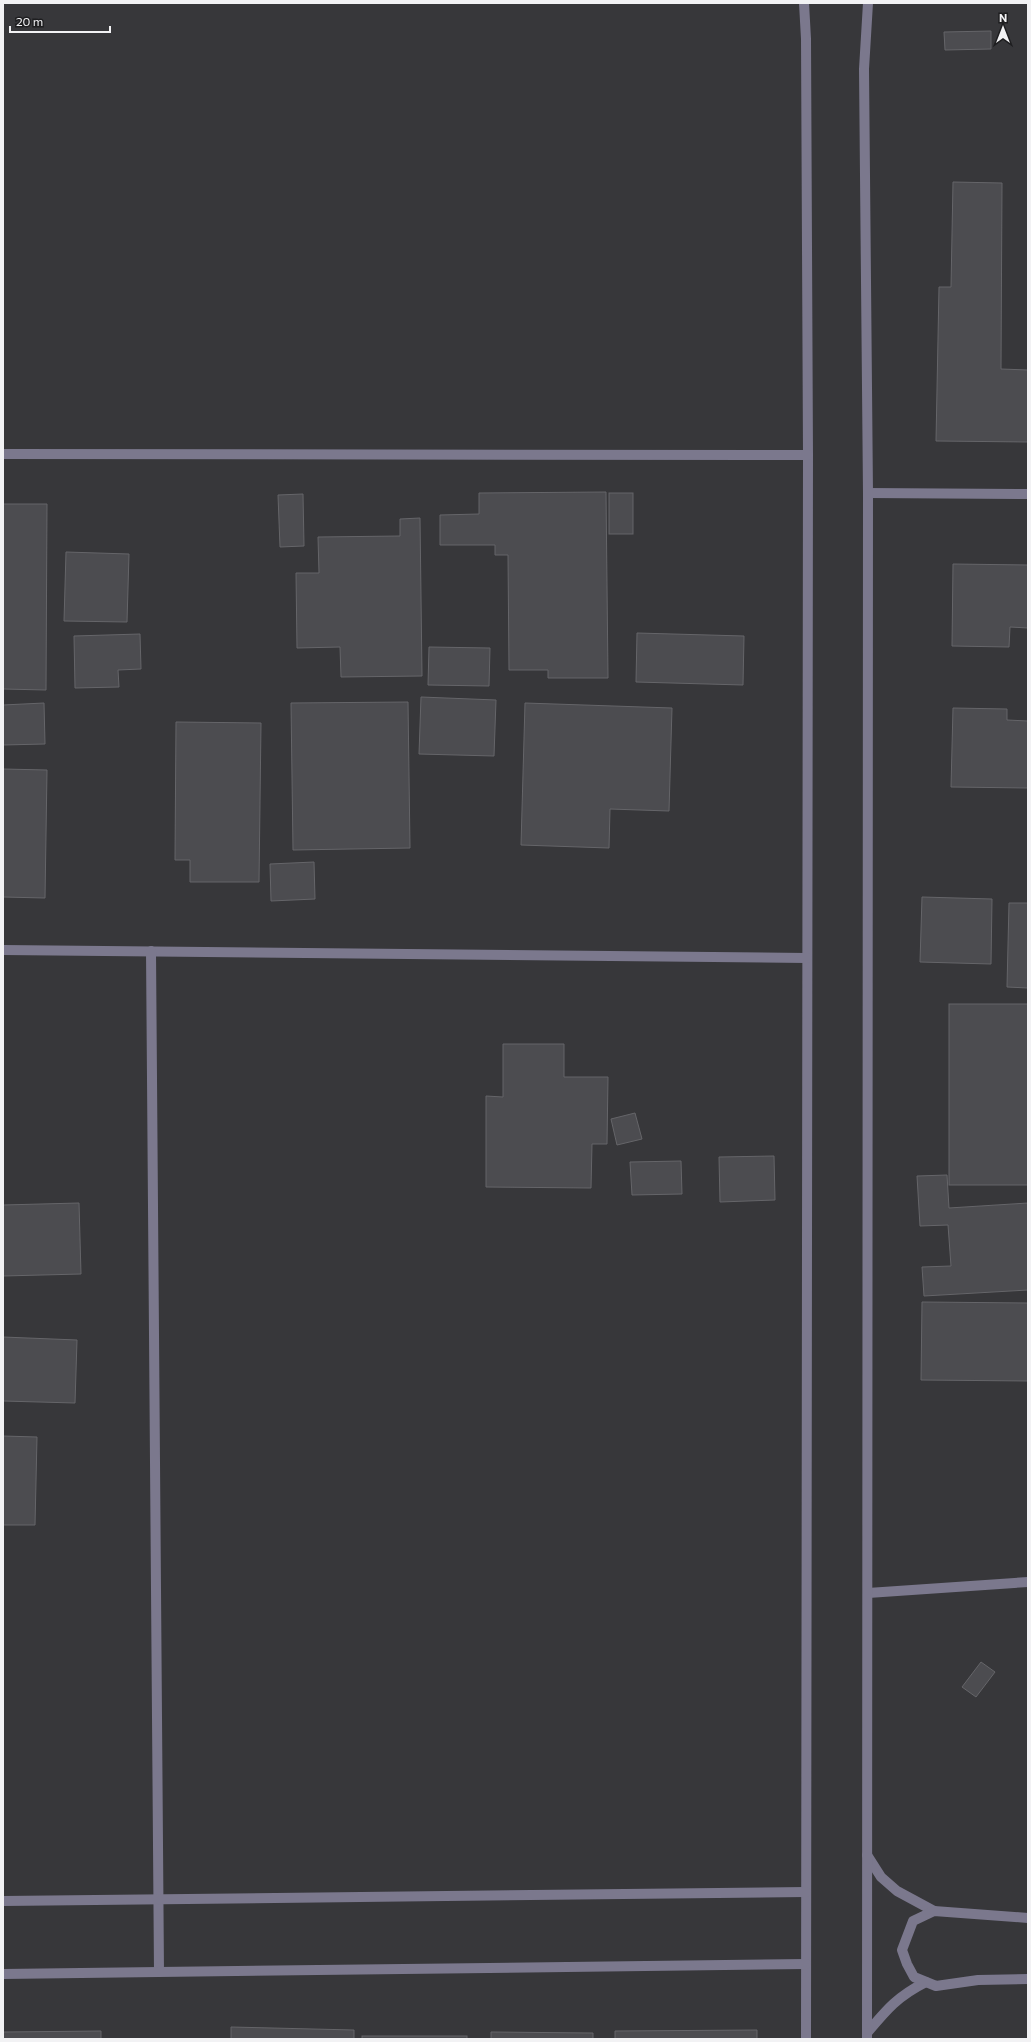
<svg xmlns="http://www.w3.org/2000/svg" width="1031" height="2042" font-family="Commissioner,sans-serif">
<rect width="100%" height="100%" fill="#37373a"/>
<g fill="#4c4c50" stroke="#656569">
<polygon points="991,31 991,49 945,50 944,32"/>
<polygon points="953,182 1002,183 1001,369 1028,370 1028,442 936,441 939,287 951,287"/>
<polygon points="606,492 608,678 548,678 548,670 509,670 508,555 495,555 495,545 440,545 440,515 479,514 479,493"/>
<rect x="609" y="493" width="24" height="41"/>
<polygon points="303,494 304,546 280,547 278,495"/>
<polygon points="3,504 47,504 46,690 3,689"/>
<polygon points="420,518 422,676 341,677 340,647 297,648 296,573 319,573 318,537 400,536 400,519"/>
<polygon points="66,552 129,554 127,622 64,621"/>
<polygon points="953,564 1028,565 1028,628 1010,627 1009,647 952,646"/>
<polygon points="637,633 744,636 743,685 636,682"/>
<polygon points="140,634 141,669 118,670 119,687 75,688 74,636"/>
<polygon points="429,647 490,648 489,686 428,685"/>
<polygon points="421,697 496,700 494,756 419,754"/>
<polygon points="408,702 410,848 293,850 291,703"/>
<polygon points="44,703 45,744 3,745 3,705"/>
<polygon points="525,703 672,708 669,811 610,809 609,848 521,845"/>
<polygon points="953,708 1007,709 1007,720 1028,721 1028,788 951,787"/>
<polygon points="176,722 261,723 259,882 190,882 190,860 175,860"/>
<polygon points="3,769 47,770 45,898 3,897"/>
<polygon points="314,862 315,899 271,901 270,864"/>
<polygon points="922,897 992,899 991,964 920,962"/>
<polygon points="1009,903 1028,903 1028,988 1007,987"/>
<rect x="949" y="1004" width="79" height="181"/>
<polygon points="503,1044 564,1044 564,1077 608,1077 607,1144 592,1144 591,1188 486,1187 486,1096 503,1097"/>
<polygon points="635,1113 642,1139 617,1145 611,1119"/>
<polygon points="774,1156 775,1200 720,1202 719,1157"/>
<polygon points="681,1161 682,1194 632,1195 630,1162"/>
<polygon points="947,1175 949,1208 1028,1203 1028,1290 924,1296 922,1267 951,1266 948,1225 920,1226 917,1176"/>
<polygon points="79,1203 81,1274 3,1276 3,1205"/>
<polygon points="922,1302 1028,1303 1028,1381 921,1380"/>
<polygon points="3,1337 77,1340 75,1403 3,1401"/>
<polygon points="3,1436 37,1437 35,1525 3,1525"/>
<polygon points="981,1662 995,1672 976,1697 962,1687"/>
<polygon points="231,2027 354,2030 354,2039 231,2039"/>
<polygon points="757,2030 757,2039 615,2039 615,2031"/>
<polygon points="101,2031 101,2039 3,2039 3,2032"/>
<polygon points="491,2032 593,2033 593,2039 491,2039"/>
<rect x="362" y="2036" width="105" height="3"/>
</g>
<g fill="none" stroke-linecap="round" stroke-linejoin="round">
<g stroke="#7b788d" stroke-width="10">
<polyline points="804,3 806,39 808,455 806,2039"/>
<polyline points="3,454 808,455"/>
<polyline points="868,493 1028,494"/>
<polyline points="3,950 807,958"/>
<polyline points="151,951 159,1972"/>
<polyline points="868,1593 1028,1582"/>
<polyline points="867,1855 881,1877 897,1891 934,1911"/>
<polyline points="3,1901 806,1892"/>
<polyline points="1028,1918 934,1911 913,1921 902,1950 907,1964 914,1977 936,1986 978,1980 1028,1979"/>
<polyline points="3,1974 806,1964"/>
<path d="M867,2033C887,2009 898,1996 926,1982"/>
<polyline points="867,2039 868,493 864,69 868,3"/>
</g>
</g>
<rect width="1031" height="2042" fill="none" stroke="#f2f2f4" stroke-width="8"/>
<g transform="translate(1003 28)" stroke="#1e1e20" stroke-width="3" paint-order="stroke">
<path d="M0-3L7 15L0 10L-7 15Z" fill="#f2f2f4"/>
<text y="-6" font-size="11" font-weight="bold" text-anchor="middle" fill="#f2f2f4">N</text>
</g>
<path d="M10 26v6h100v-6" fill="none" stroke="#f2f2f4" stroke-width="2"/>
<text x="16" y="26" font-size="12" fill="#f2f2f4" stroke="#1e1e20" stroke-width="3" paint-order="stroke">20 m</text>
</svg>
